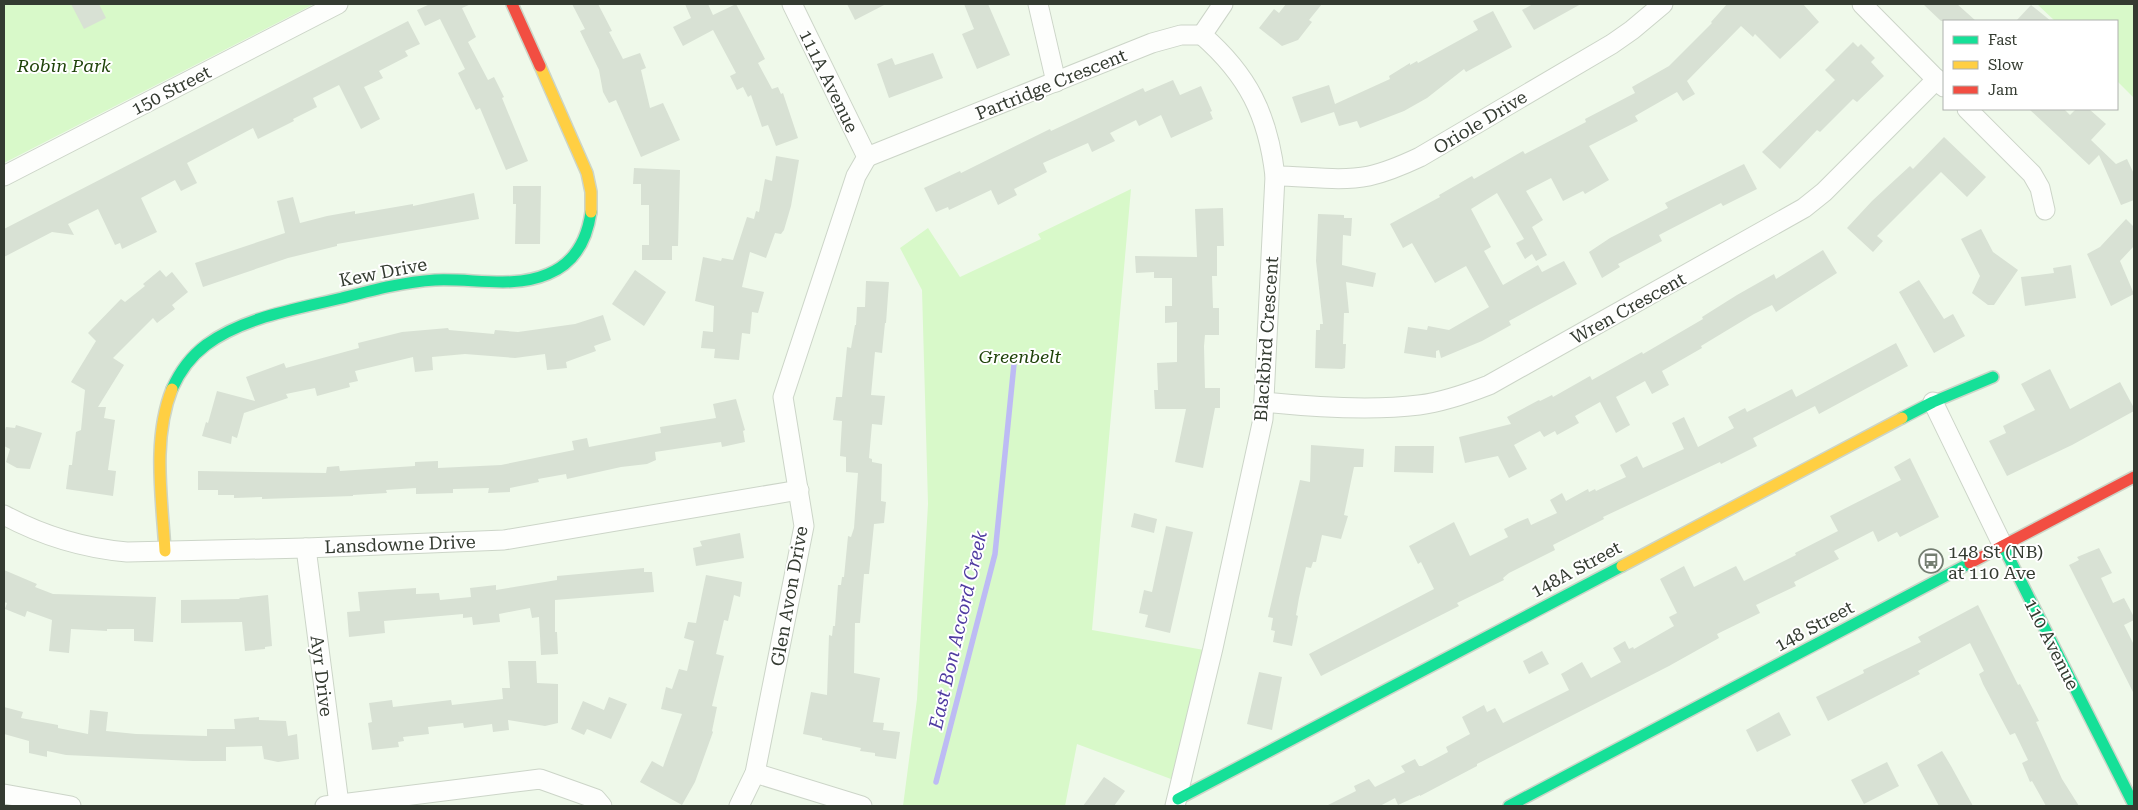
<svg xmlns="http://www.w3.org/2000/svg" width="2138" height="810" font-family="'Roboto Serif',serif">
<rect width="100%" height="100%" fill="#eff9ea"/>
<g fill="#d8f9c9">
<polygon points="4,4 314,4 4,163"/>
<polygon points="2037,4 2134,4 2134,98 2117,81 2117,21 2055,21"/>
<polygon points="1131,189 1092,630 1204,650 1171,779 1077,744 1065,806 903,806 917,699 928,504 922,290 900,248 928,228 960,277 1041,239 1038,234"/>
</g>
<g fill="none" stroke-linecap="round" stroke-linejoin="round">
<polyline stroke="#bdbbf4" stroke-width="5.5" points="936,782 995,554 1014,364"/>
</g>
<g fill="#d8e1d4">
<polygon points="71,4 99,4 106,18 84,29"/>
<polygon points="430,4 471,4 462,8 476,37 468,42 488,80 494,77 504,97 502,98 528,161 506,170 480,108 476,110 458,73 465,69 440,19 425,26 417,10"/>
<polygon points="572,4 598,4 612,31 609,32 623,59 640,53 646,68 641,70 650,108 663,103 680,140 641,157 616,100 609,103 603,92 599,70 580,31 585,29"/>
<polygon points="685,4 708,4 713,15 736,4 765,59 758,63 772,89 778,87 781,94 783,93 798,138 776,146 768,125 762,127 751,95 748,97 743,87 737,90 730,76 736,73 713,30 683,46 673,27 691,18"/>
<polygon points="847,4 886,4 855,20"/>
<polygon points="964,4 988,4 1010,55 977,69 962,34 974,29"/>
<polygon points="1286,4 1322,4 1309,20 1312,22 1298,40 1282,46 1259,28 1274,9 1279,13"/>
<polygon points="1533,4 1581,4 1534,30 1522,10"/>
<polygon points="1727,4 1803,4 1819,22 1780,59 1755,34 1753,37 1741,26 1687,81 1695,94 1683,101 1677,92 1635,116 1638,121 1589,146 1609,180 1585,194 1583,191 1563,201 1551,178 1526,191 1543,220 1532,227 1547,255 1536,261 1532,254 1525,259 1516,243 1524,239 1497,193 1471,209 1491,247 1484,251 1503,285 1538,265 1542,272 1564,261 1577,284 1509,321 1511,325 1482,341 1441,358 1439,350 1436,351 1436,358 1404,353 1408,327 1427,330 1428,326 1449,330 1489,307 1466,266 1435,283 1412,243 1403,248 1390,224 1440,197 1439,195 1472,176 1474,179 1523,151 1525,154 1586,122 1585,119 1635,93 1632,87 1669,66 1712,23 1711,22"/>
<polygon points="1923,4 1957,4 1976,21 1941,21"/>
<polygon points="2031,5 2051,21 2016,21"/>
<polygon points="1493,11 1512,47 1466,72 1464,69 1427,98 1404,111 1360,128 1357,121 1339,126 1334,112 1301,123 1292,97 1329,85 1335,104 1390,79 1389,76 1410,63 1410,65 1417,61 1418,63 1478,30 1473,21"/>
<polygon points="408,21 420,44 405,51 408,56 379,71 383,78 364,87 380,119 361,129 339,85 313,98 317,107 293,119 294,121 258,139 253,128 187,163 197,183 181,191 175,180 141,198 157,232 122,249 120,243 115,245 98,209 68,224 74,235 52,232 4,257 4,229"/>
<polygon points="1853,42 1858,47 1861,44 1875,58 1871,62 1884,76 1857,102 1853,99 1820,132 1817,130 1780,169 1762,152 1835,80 1825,70"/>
<polygon points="933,53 943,78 889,98 877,64 892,58 895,65"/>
<polygon points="1173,80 1180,95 1201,86 1212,111 1210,112 1213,119 1171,138 1161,115 1139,126 1136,120 1110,133 1115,141 1092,152 1088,143 1043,163 1047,172 1014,189 1017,195 998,205 991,190 949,210 948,207 936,212 924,188 960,171 961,173 1050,129 1051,131 1143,88 1145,92"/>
<polygon points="2029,109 2064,109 2070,115 2076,109 2089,109 2106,124 2091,140 2116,164 2127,159 2134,174 2134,200 2121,205 2099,155 2089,165"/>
<polygon points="1944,137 1986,177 1967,197 1941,172 1877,236 1883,241 1873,252 1847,228 1872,201 1910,166 1913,169"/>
<polygon points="776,156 799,160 791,206 784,230 781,234 775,233 766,258 750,252 742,287 764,292 758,313 752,312 750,334 742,333 739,360 714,358 715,349 701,348 703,331 713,332 714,306 695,301 703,257 721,261 722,258 733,260 747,217 754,219 756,211 759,212 765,179 772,181"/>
<polygon points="1744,164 1757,189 1723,206 1721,203 1659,235 1662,241 1618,264 1620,267 1602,278 1589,252 1610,238 1668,208 1665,203"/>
<polygon points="634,168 680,170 678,246 672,246 672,260 642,260 642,245 649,245 649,205 641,205 641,184 633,184"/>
<polygon points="513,186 541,186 540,244 515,244 516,204 513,204"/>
<polygon points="474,193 479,219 337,244 337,246 288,258 203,287 195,263 285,233 277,201 293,197 300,223 327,216 355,211 355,214 413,204 413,206"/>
<polygon points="1223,208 1224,246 1217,246 1217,276 1212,276 1213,308 1219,308 1219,335 1205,335 1204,346 1205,388 1220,388 1220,408 1215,408 1203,468 1175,462 1186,409 1155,409 1154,390 1158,390 1157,363 1177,362 1177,322 1165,323 1165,306 1172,306 1172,278 1154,278 1154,272 1136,273 1135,256 1197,257 1195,209"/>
<polygon points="1318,214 1344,215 1344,218 1352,218 1351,236 1343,235 1342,265 1376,273 1373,287 1346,282 1349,313 1344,313 1343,344 1346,344 1345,368 1342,369 1315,368 1316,330 1320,330 1320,324 1323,324 1316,261"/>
<polygon points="2126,219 2134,227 2134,246 2120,261 2134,294 2111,306 2087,254 2100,247"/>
<polygon points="1981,229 1993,252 2018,270 1994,305 1988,305 1972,293 1980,276 1961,239"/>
<polygon points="1823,250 1837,273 1776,312 1772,305 1754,314 1701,346 1702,348 1662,371 1669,385 1652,394 1645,381 1616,397 1630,425 1616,433 1600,402 1575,416 1579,423 1557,435 1555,431 1544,437 1540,431 1514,445 1527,469 1509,478 1498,456 1465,463 1459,437 1511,424 1507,417 1539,400 1540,401 1552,395 1553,397 1590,376 1592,380 1642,352 1643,354 1703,319 1702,317 1737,295 1774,274 1776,279"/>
<polygon points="2071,265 2076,298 2025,306 2021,277 2054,273 2053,268"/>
<polygon points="160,270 166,277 172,272 188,292 172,305 175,309 157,323 153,318 113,358 124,365 98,407 106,407 104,418 115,420 108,470 116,471 113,496 66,489 69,465 72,465 76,432 81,430 85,390 71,382 96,341 88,333 121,299 125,302 145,286 143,284"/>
<polygon points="635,270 666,292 644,326 612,304"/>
<polygon points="1919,280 1944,319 1953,314 1965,336 1934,353 1899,292"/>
<polygon points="866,281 889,282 886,323 885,323 882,353 875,352 871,395 885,396 882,425 872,424 869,458 872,459 872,462 882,464 881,501 886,502 884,523 874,524 869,574 864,574 860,623 855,623 854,673 880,678 873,722 884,723 883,730 900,732 896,759 875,756 875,753 860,751 861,748 822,740 822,738 803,734 811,692 827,695 829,635 832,636 833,626 835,626 838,585 841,585 842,577 844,577 848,536 851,537 854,528 858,473 846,472 846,457 840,456 842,421 833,420 836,397 842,397 847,347 851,348 855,325 856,325 857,307 865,307"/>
<polygon points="603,315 611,340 594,346 596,351 566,362 567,368 547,370 545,354 515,358 465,354 432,357 433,370 415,372 413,357 355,371 358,381 349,383 350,387 317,396 315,388 286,394 288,398 244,413 237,438 232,436 231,444 202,436 206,422 208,423 217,391 255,401 246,377 284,363 286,368 359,348 358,343 402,332 448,328 449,330 494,334 495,330 518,332 575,324"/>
<polygon points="1896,343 1908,366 1819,414 1815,406 1753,438 1757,446 1721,464 1720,462 1603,517 1604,519 1553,545 1555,550 1509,573 1503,578 1504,580 1457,603 1459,606 1321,676 1309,654 1434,589 1421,562 1418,564 1409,546 1454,522 1470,556 1508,537 1504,529 1518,522 1528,518 1531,525 1557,513 1550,500 1562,493 1566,501 1588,489 1589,492 1595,489 1596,491 1626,477 1620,465 1637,456 1643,468 1684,449 1672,423 1684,417 1698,447 1734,428 1728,417 1745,408 1747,412 1792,389 1796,397"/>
<polygon points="2050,369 2070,409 2120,382 2134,408 2134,411 2072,445 2007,476 1989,441 2006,433 2003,426 2035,410 2021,384"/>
<polygon points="736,399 745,430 743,431 745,442 722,447 721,442 655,452 656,460 647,464 621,467 567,479 566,474 538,479 539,482 510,488 510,492 488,493 489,488 453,489 453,493 416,494 416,488 386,490 387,493 353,495 353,496 262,499 262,497 234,498 234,495 218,495 218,490 198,490 198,471 326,473 327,467 339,466 340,471 415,466 415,462 438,461 438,468 501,465 574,450 572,441 587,438 589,447 661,433 660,427 716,418 713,404"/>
<polygon points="16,425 42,433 30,469 17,468 6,462 10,449 4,446 4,434 6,427 15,428"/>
<polygon points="1311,445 1364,449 1363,467 1354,467 1344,515 1348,516 1341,539 1322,535 1316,562 1313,562 1311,568 1306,567 1299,598 1296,615 1298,616 1292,646 1273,642 1275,631 1271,630 1273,618 1268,617 1300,480 1310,482"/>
<polygon points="1395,446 1434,446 1433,473 1394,472"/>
<polygon points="1910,458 1939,517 1900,537 1897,532 1878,542 1873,531 1834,551 1839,559 1794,582 1796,586 1756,605 1760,613 1717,634 1719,638 1669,666 1477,764 1477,766 1420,796 1420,795 1398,805 1395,798 1380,806 1326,806 1356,791 1354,786 1369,779 1375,787 1405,772 1401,766 1415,759 1419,766 1422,766 1448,752 1446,747 1470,734 1462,717 1484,705 1487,712 1495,708 1503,723 1569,690 1561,674 1582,662 1591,678 1621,662 1613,648 1625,641 1629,649 1633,647 1634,649 1674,626 1669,617 1677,613 1660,579 1684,566 1694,587 1736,566 1744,581 1796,555 1795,553 1838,531 1830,516 1901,480 1894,467"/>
<polygon points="1134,513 1157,519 1154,533 1131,527"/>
<polygon points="1166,526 1193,532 1170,633 1145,627 1148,615 1139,613 1144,590 1152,592"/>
<polygon points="740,533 744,558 696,566 693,548 702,546 700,541"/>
<polygon points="2099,548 2112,573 2101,578 2113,603 2124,598 2134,617 2134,620 2124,625 2134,645 2134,694 2069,565 2079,560 2077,557"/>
<polygon points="644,568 644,572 652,572 654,592 555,600 555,632 557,632 558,654 541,655 539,617 532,618 530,608 499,614 500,622 473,625 472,617 463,618 463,614 384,621 385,633 349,637 347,612 360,611 358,592 416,588 416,594 439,593 440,600 471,597 470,588 496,585 496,590 557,580 557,576"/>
<polygon points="4,570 37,584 35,587 53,594 156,597 153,642 134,641 134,629 107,629 107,631 71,629 69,653 49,651 52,620 27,611 25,617 5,609 7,603 4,602"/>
<polygon points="706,575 742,582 740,597 734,595 728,621 724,620 716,654 724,656 712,706 717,707 712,731 713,732 695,782 682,805 640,782 652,761 663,767 682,714 661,709 666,687 672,689 679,669 687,671 694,641 684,638 688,622 696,623"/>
<polygon points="268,595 272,646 265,647 265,649 245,651 242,622 181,623 181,600 240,599 239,598"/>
<polygon points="1978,605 2018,685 2020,684 2039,721 2036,722 2062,779 2079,806 2046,806 2032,781 2030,782 2022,763 2028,760 2015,733 2010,735 1983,684 1979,674 1984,671 1970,643 1918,671 1920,674 1828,721 1816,697 1864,673 1863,670 1921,642 1918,637"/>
<polygon points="1542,651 1549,664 1529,674 1523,661"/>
<polygon points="508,661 536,661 537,683 558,684 558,723 545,726 508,720 509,730 493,732 492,724 464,728 463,723 428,727 429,734 403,737 404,741 398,742 399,747 372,750 368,723 372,722 369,703 392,700 393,707 451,700 452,705 503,699 502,688 510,688"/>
<polygon points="1259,672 1282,677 1272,730 1247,724"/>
<polygon points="609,697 627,704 611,739 587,729 584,735 571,729 583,701 604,710"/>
<polygon points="4,707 23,712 21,718 58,725 58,728 88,734 90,710 108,712 106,731 136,734 207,736 207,729 235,729 234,719 259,717 259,720 286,721 288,736 297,734 299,759 278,762 264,759 262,746 226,747 226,761 193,761 66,755 47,751 47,757 29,753 29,741 4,734"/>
<polygon points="1779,712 1791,735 1757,752 1746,730"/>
<polygon points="1942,751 1951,766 1973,806 1939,806 1917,765"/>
<polygon points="1887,762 1899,786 1864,804 1851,780"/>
<polygon points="1104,777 1125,791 1114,806 1083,806"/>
</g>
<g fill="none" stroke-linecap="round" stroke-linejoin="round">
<g stroke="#ccd5c8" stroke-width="21">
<g id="street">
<polyline points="792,4 867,157"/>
<polyline points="1038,4 1056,82"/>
<polyline points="1862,4 1944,87"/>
<polyline points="1202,35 1223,4"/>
<polyline points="1967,109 2032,174 2040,188 2045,210"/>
<polyline points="867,157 1152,43 1181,35 1202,35"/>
<polyline points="4,176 338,4"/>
<path d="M1275,176C1306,176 1339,182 1369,176C1387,172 1403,165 1420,157L1612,44L1632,30L1663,4"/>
<path d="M1264,402C1312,407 1371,411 1419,405C1443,402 1466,394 1489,385L1804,208L1824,192L1937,79"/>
<polyline points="1933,402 2003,546"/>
<path d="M4,515C43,536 82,548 127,552L306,548L504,540L799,490"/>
<polyline points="306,548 339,804"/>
<polyline points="755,773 862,806"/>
<polyline points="4,794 71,806"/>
<polyline points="325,806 540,779 596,799 602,806"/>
<polyline points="739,806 755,773 804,526 783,397 856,176 867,157"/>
<path d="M1175,806L1213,648L1263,419L1275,176C1268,115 1248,75 1202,35"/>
</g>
</g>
<g stroke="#ccd5c8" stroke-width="14">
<g id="fast">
<path d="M172,389C180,371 190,357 206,345C244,317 297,309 342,298C373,290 403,282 435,280C472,278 513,289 548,274C575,263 587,240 591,212"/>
<polyline points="1902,418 1933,402 1993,377"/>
<polyline points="2003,546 2134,805"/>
<polyline points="1178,799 1622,566"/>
<polyline points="1509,806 1970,563"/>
</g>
</g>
<g stroke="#ccd5c8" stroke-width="14">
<g id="slow">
<polyline points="540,66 587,173 591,192 591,212"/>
<path d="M165,551C162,499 152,439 172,389"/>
<polyline points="1622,566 1902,418"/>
</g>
</g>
<g stroke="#ccd5c8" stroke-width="14">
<g id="jam">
<polyline points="512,4 540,66"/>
<polyline points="1970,563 2134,477"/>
</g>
</g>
<use href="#street" stroke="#fdfefc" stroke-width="19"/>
<use href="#fast" stroke="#16e098" stroke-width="11"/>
<use href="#slow" stroke="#ffcf43" stroke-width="11"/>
<use href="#jam" stroke="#f24e42" stroke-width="11"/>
</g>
<defs>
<g id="bus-ring" transform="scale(1.25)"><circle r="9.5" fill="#fff" stroke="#757e72" stroke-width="1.5"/><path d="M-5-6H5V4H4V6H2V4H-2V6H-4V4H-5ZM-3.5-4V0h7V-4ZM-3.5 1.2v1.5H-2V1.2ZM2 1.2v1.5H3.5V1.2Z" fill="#757e72"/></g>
</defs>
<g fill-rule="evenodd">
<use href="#bus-ring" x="1931" y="561"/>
</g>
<g text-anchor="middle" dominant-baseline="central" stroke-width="4" stroke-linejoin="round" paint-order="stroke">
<g font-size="18" font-style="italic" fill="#1f4309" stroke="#fff">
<text x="64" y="65">Robin Park</text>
<text x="1020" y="356">Greenbelt</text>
</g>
<g font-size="18" fill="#343b31" stroke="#fff">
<text transform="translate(829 81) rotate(64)">111A Avenue</text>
<text transform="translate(1051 84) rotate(-22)">Partridge Crescent</text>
<text transform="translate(171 90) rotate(-27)">150 Street</text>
<text transform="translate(1480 122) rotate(-31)">Oriole Drive</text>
<text transform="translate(383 272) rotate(-11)">Kew Drive</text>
<text transform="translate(1628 308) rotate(-29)">Wren Crescent</text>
<text transform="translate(1266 339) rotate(-86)">Blackbird Crescent</text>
<text transform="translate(400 544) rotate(-2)">Lansdowne Drive</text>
<text transform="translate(1576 569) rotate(-28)">148A Street</text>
<text transform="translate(789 596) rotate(-80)">Glen Avon Drive</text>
<text transform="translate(1814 626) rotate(-28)">148 Street</text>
<text transform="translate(2052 644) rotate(63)">110 Avenue</text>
<text transform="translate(322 676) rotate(83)">Ayr Drive</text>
</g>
<g font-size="18" fill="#343b31" stroke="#fff" text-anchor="start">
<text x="1948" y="551">148 St (NB)<tspan x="1948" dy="21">at 110 Ave</tspan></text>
</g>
<g font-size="19" font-style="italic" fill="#503ca1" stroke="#fff">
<text transform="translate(958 630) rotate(-77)">East Bon Accord Creek</text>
</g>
</g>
<rect width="2138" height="810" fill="none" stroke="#343b31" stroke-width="10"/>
<rect x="1943" y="20" width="175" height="90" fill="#ffffff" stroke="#aeb1ad"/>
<rect x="1953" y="36" width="25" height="8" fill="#16e098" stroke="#aeb1ad"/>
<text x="1988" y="45" font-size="15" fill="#343b31">Fast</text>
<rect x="1953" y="61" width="25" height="8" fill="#ffcf43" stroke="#aeb1ad"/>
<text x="1988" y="70" font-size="15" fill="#343b31">Slow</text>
<rect x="1953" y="86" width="25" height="8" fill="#f24e42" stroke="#aeb1ad"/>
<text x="1988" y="95" font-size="15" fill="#343b31">Jam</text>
</svg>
